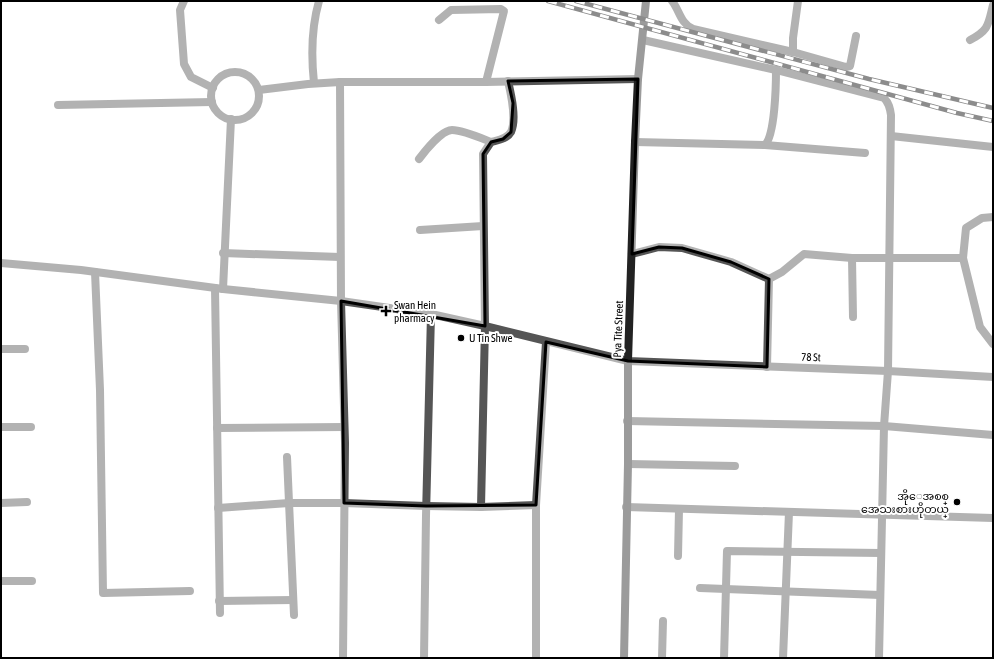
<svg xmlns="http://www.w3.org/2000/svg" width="994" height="659" font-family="'Asap Condensed','Noto Sans Myanmar',sans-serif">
<rect width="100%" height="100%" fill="#fff"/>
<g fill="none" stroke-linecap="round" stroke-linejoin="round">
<g stroke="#555" stroke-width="8">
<polyline points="184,1 180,10 184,64 191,77 213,88"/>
<path d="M672,1C680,11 680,23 693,29L793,52L846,67L850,66L856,36"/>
<polyline points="439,20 451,10 501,9 504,11 486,82"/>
<path d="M643,40L776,70L884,98C889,103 890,108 891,115L888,371L884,426L879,658"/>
<path d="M970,40C989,30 988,25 993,5"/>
<polyline points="793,52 793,38 798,1"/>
<circle cx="235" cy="96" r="24"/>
<polyline points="340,82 341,301 345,443 343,658"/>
<path d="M314,83C311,55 311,29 319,1"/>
<polyline points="259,90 308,84 340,82 486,82 638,79"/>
<polyline points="58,105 212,102"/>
<polyline points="891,136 993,147"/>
<path d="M635,142L765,145C775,135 776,85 776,70"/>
<polyline points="765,145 865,153"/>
<path d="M419,159C425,151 442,130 452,130C463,130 481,138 491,142"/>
<polyline points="993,217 982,218 966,228 963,258 980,327 993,344"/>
<polyline points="420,230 483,226"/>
<polyline points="223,253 340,257"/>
<polyline points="632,254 659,247 682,248 731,262 769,279 782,272 804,254 852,258 963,258"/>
<polyline points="852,258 853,317"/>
<polyline points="1,263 81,270 223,289 341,301 431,314 485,326 628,361 888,371 993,377"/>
<polyline points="95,272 100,390 103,593 190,591"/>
<polyline points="215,288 220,613"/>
<polyline points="223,289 231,119"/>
<polyline points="1,349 25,349"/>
<polyline points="767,367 769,279"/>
<polyline points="627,421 884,426 993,435"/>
<polyline points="1,427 31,427"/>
<polyline points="217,428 344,427"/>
<polyline points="287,457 294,615"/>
<polyline points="628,464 735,466"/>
<polyline points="1,503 27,502"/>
<path d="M481,507L485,326L483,154L491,142C498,140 507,139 511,132C517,119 511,94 508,81"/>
<polyline points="626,507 993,518"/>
<polyline points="218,508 289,503 344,503 426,506 481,507 536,505"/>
<polyline points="678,556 679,509"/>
<polyline points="1,581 32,581"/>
<polyline points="700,588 880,595"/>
<polyline points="219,601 293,600"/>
<polyline points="424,658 426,516 431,314"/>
<polyline points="536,658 536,505 546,342"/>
<polyline points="662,658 663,621"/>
<polyline points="724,658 727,551 881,553"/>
<polyline points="783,658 789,512"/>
</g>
<polyline stroke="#222" stroke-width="8" points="624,658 628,464 628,361 635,142 638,79 646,1"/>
<g stroke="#000" stroke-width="4.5">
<g id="rail">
<polyline points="548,1 957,113 993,121"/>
<polyline points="576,1 869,79 993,108"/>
</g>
</g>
<use href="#rail" stroke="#fff" stroke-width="3" stroke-dasharray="9" stroke-linecap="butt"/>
</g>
<path d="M0 0H994V659H0ZM638,79L632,254L659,247L682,248L731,262L769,279L767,367L628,361L546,342L536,505L426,506L344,503L341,301L485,326L483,154L491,142L503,139L511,132L513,103L508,81Z" fill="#fff" fill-opacity=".55" fill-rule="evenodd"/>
<path fill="none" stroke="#000" stroke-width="3" stroke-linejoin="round" d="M638,79L632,254L659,247L682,248L731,262L769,279L767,367L628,361L546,342L536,505L426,506L344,503L341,301L485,326L483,154L491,142L503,139L511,132L513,103L508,81Z"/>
<g fill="#000" stroke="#fff" stroke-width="1.5">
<path d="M384 305h4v4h4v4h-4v4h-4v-4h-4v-4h4z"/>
<circle cx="461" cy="338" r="4"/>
<circle cx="957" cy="502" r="4"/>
</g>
<g text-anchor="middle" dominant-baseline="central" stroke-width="4" stroke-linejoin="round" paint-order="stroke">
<g font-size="11" fill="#000" stroke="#fff" text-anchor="start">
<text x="394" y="305">Swan Hein<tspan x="394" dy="13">pharmacy</tspan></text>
<text x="469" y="338">U Tin Shwe</text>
<text x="949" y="496" text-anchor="end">အိုေအစစ္<tspan x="949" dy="13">အေသးစားဟိုတယ္</tspan></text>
</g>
<g font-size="11" fill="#000" stroke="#fff">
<text transform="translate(618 329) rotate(-88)">Pya Tite Street</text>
<text transform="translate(811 357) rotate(2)">78 St</text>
</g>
</g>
<rect width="994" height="659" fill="none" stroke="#000000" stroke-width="4"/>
</svg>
